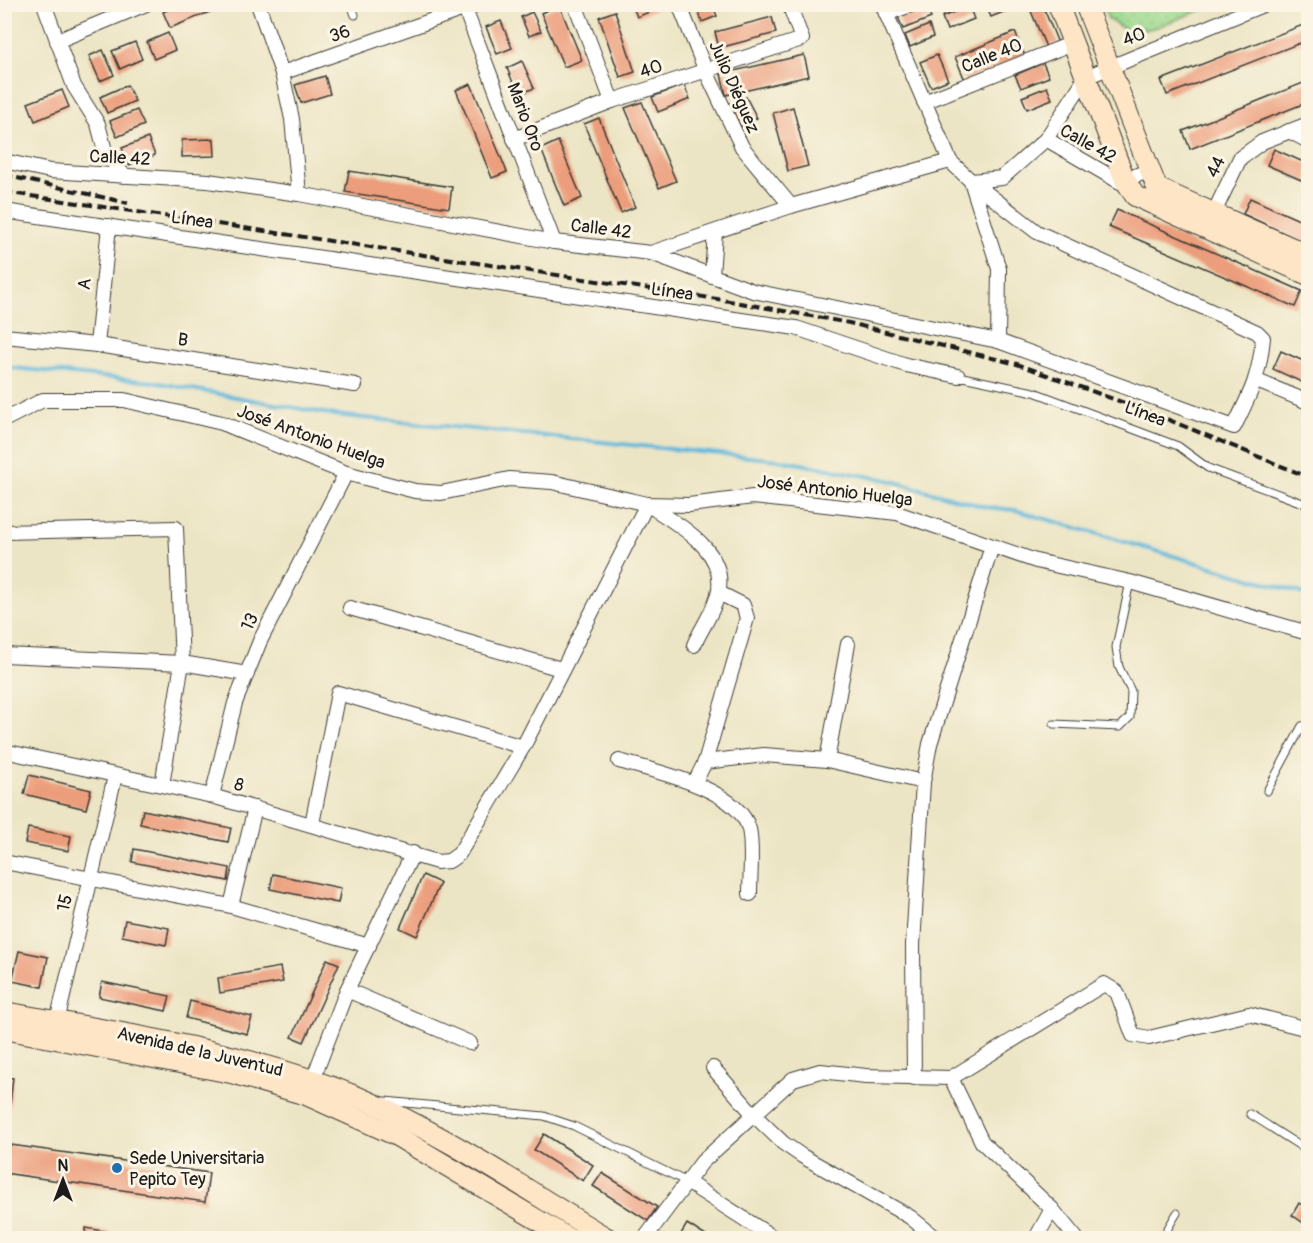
<svg xmlns="http://www.w3.org/2000/svg" width="1313" height="1243" font-family="Pangolin,sans-serif">
<defs>
<pattern id="grass-dots" width="8" height="8" patternUnits="userSpaceOnUse" patternTransform="scale(1.5)"><rect width="8" height="8" fill="#9cd98d"/><path d="M2 2h.1M6 6h.1" fill="none" stroke="#86ba79" stroke-width="1.8" stroke-linecap="round"/></pattern>
</defs>
<rect width="100%" height="100%" fill="#fcf5e5"/>
<filter id="ink" filterUnits="userSpaceOnUse"><feTurbulence type="fractalNoise" baseFrequency=".0167" numOctaves="2"/><feDisplacementMap in="SourceGraphic" scale="12" xChannelSelector="R" yChannelSelector="G"/><feConvolveMatrix kernelMatrix="1 2 1 2 8 2 1 2 1" color-interpolation-filters="sRGB"/></filter>
<filter id="wash" filterUnits="userSpaceOnUse"><feTurbulence type="fractalNoise" baseFrequency=".008" numOctaves="4" result="noise"/><feDisplacementMap in="SourceGraphic" scale="24" xChannelSelector="R" yChannelSelector="G"/><feGaussianBlur stdDeviation="1.35" result="paint"/><feColorMatrix in="noise" values="0 0 0 0 0 0 0 0 0 0 0 0 0 0 0 0 0 1.4 0 .05"/><feComposite in="paint" operator="in"/></filter>
<g filter="url(#wash)">
<rect width="100%" height="100%" fill="#ece5c5"/>
<polygon fill="url(#grass-dots)" stroke="#5c7a54" stroke-width="1.5" points="1103,5 1103,4 1214,5 1157,27 1131,33 1108,19"/>
<g fill="none" stroke-linecap="round" stroke-linejoin="round">
<polyline stroke="#5eb8db" stroke-width="4" points="4,367 153,382 335,415 779,460 888,480 985,507 1015,510 1308,595"/>
</g>
<g id="blocks">
<g fill="#ec9d7c">
<polygon points="181,4 227,4 227,5 170,28 163,12"/>
<polygon points="632,4 660,4 661,7 637,17"/>
<polygon points="695,4 712,4 717,16 702,22"/>
<polygon points="989,4 1017,4 1018,6 991,17 986,6"/>
<polygon points="1028,4 1042,4 1058,43 1046,47"/>
<polygon points="559,5 582,60 564,67 541,13"/>
<polygon points="926,6 931,18 903,29 898,17"/>
<polygon points="969,6 974,19 947,30 942,17"/>
<polygon points="615,11 635,72 620,77 599,17"/>
<polygon points="532,12 541,31 529,36 521,17"/>
<polygon points="772,17 776,33 719,48 715,32"/>
<polygon points="501,21 512,48 497,54 486,27"/>
<polygon points="1308,23 1308,40 1167,95 1161,80"/>
<polygon points="929,25 933,37 910,47 905,35"/>
<polygon points="1015,32 1025,56 965,80 955,57"/>
<polygon points="168,33 175,50 154,59 147,42"/>
<polygon points="135,42 142,59 120,69 112,51"/>
<polygon points="103,50 114,75 100,81 89,56"/>
<polygon points="804,55 809,76 726,95 721,74"/>
<polygon points="937,55 948,80 931,87 920,62"/>
<polygon points="522,61 534,88 518,95 507,68"/>
<polygon points="1043,63 1049,77 1021,88 1015,75"/>
<polygon points="325,76 330,94 301,103 295,85"/>
<polygon points="1308,81 1308,102 1190,149 1183,131"/>
<polygon points="471,84 507,172 492,178 456,90"/>
<polygon points="127,85 135,101 107,113 100,97"/>
<polygon points="684,85 690,99 658,112 652,97"/>
<polygon points="1047,87 1052,99 1027,109 1022,97"/>
<polygon points="62,90 69,107 35,121 28,103"/>
<polygon points="746,97 757,118 741,127 729,106"/>
<polygon points="642,102 676,181 659,188 625,108"/>
<polygon points="793,107 808,166 788,171 773,113"/>
<polygon points="137,110 144,125 117,137 110,121"/>
<polygon points="599,118 635,207 621,213 584,124"/>
<polygon points="148,138 155,155 129,165 122,148"/>
<polygon points="214,139 215,156 182,157 182,140"/>
<polygon points="558,141 582,198 564,206 541,149"/>
<polygon points="1274,149 1308,164 1308,183 1267,165"/>
<polygon points="349,171 452,187 449,208 345,192"/>
<polygon points="1250,198 1308,224 1308,244 1243,214"/>
<polygon points="1117,210 1302,291 1295,307 1109,227"/>
<polygon points="1281,351 1308,363 1308,385 1273,369"/>
<polygon points="29,775 91,790 86,809 24,794"/>
<polygon points="143,810 231,828 228,842 140,824"/>
<polygon points="28,828 71,836 68,851 25,843"/>
<polygon points="134,849 230,868 228,881 132,862"/>
<polygon points="273,874 341,888 338,903 270,889"/>
<polygon points="423,875 440,883 417,936 400,928"/>
<polygon points="125,920 169,928 166,945 122,936"/>
<polygon points="19,951 48,957 42,987 12,981"/>
<polygon points="327,959 339,964 304,1042 292,1037"/>
<polygon points="280,967 283,982 220,993 218,978"/>
<polygon points="102,982 170,996 166,1011 99,997"/>
<polygon points="190,1001 252,1017 247,1034 186,1018"/>
<polygon points="4,1077 13,1078 9,1112 4,1111"/>
<polygon points="544,1134 593,1165 583,1181 534,1150"/>
<polygon points="4,1144 209,1173 205,1202 4,1173"/>
<polygon points="602,1173 657,1207 648,1221 593,1186"/>
<polygon points="1299,1203 1308,1209 1308,1226 1292,1215"/>
<polygon points="687,1224 709,1238 687,1238 681,1234"/>
<polygon points="86,1228 110,1232 109,1238 85,1238"/>
</g>
</g>
</g>
<g filter="url(#ink)">
<use href="#blocks" fill-opacity="0" stroke="#3b3a35" stroke-width="1.5"/>
<g fill="none" stroke-linecap="round" stroke-linejoin="round">
<g stroke="#3b3a35" stroke-width="9">
<g id="lane">
<polyline points="351,4 355,15"/>
<polyline points="958,376 1034,392 1178,446 1208,468 1308,505"/>
<polyline points="1054,724 1120,727 1130,717 1131,691 1119,667 1116,647 1130,582"/>
<polyline points="1267,791 1302,726 1308,725"/>
<polyline points="385,1101 544,1116 574,1126 687,1182"/>
<polyline points="1250,1114 1308,1151"/>
<polyline points="1162,1238 1177,1213"/>
</g>
</g>
<g stroke="#3b3a35" stroke-width="16">
<g id="street">
<polyline points="44,4 74,86 98,124 105,151 124,176"/>
<polyline points="258,4 282,73 292,119 299,194"/>
<polyline points="463,4 554,242"/>
<polyline points="575,4 612,101"/>
<polyline points="679,4 705,69 742,147 791,206"/>
<polyline points="882,4 950,161"/>
<polyline points="886,14 914,4"/>
<polyline points="57,41 146,4"/>
<polyline points="282,73 478,4"/>
<polyline points="924,102 1073,43"/>
<polyline points="1289,131 1308,141"/>
<polyline points="514,139 612,101 802,39 789,4"/>
<polyline points="1046,139 1120,182 1150,170"/>
<polyline points="4,161 50,171 208,181 299,194 554,242 651,253 791,206 950,161 971,181 1002,178 1046,139 1086,77 1265,4"/>
<polyline points="971,181 999,269 998,341"/>
<polyline points="4,211 796,328 906,365 958,376"/>
<polyline points="1211,219 1240,158 1262,142 1308,124"/>
<path d="M651,253L753,291L998,341L1234,427C1251,392 1259,378 1263,338L1257,332L1037,232L971,181"/>
<polyline points="712,276 715,232"/>
<polyline points="4,336 97,345 355,385"/>
<polyline points="97,345 109,226"/>
<polyline points="1257,381 1308,402"/>
<polyline points="4,420 43,400 124,400 222,423 346,473 415,491 441,493 509,479 552,482 647,504 689,505 753,497 897,513 1036,561 1130,582 1308,633"/>
<polyline points="4,532 176,528 182,663 162,785"/>
<polyline points="350,608 561,669"/>
<polyline points="4,655 182,663 247,674"/>
<path d="M4,751L212,796L437,862L449,861L459,854L523,747L647,504C676,524 729,550 718,594C714,611 701,629 694,645"/>
<polyline points="827,760 848,644"/>
<path d="M619,761C654,771 738,788 749,829C753,848 750,874 750,894"/>
<polyline points="705,762 764,755 827,760 923,782"/>
<polyline points="695,782 705,762 747,618 743,605 719,593"/>
<polyline points="212,796 235,703 260,641 346,473"/>
<polyline points="312,824 338,693 523,747"/>
<polyline points="4,862 231,906 369,946"/>
<polyline points="231,906 255,808"/>
<polyline points="347,990 470,1043"/>
<polyline points="55,1030 115,776"/>
<polyline points="713,1068 754,1115 783,1143 802,1156 910,1217 936,1238"/>
<polyline points="914,1078 913,945 923,782 930,744 992,546"/>
<polyline points="951,1078 982,1142 1052,1209 1076,1238"/>
<polyline points="310,1087 347,990 413,853"/>
<polyline points="687,1182 774,1238"/>
<polyline points="645,1238 702,1162 793,1079 820,1071 866,1076 951,1078 1104,984 1117,992 1133,1035 1149,1038 1249,1014 1308,1029"/>
<polyline points="1036,1238 1052,1209"/>
</g>
</g>
<g stroke="#3b3a35" stroke-width="22">
<g id="secondary">
<polyline points="1058,4 1125,180 1135,196 1308,275"/>
<polyline points="1085,4 1157,188 1308,255"/>
<path d="M4,1012C123,1033 246,1051 358,1097C446,1134 526,1190 607,1238"/>
<polyline points="4,1029 231,1073 306,1095 395,1135 568,1238"/>
</g>
</g>
<use href="#lane" stroke="#fff" stroke-width="7"/>
<use href="#street" stroke="#fff" stroke-width="14"/>
<use href="#secondary" stroke="#fde5c5" stroke-width="20"/>
<g stroke="#1c1c1c" stroke-width="4" stroke-dasharray="9 4.5" stroke-linecap="butt">
<polyline points="4,175 128,203"/>
<polyline points="4,192 724,300 849,323 1017,364 1152,413 1308,477"/>
</g>
</g>
</g>
<circle fill="#1f6fb2" stroke="#fcf5e5" stroke-width="2" cx="117" cy="1168" r="6"/>
<g text-anchor="middle" dominant-baseline="central" stroke-width="6" stroke-linejoin="round" paint-order="stroke">
<g font-size="18" fill="#1c1c1c" stroke="#fcf5e5">
<text transform="translate(340 34) rotate(-19)">36</text>
<text transform="translate(1134 37) rotate(-22)">40</text>
<text transform="translate(992 56) rotate(-22)">Calle 40</text>
<text transform="translate(651 69) rotate(-19)">40</text>
<text transform="translate(734 87) rotate(66)">Julio Diéguez</text>
<text transform="translate(525 117) rotate(69)">Mario Oro</text>
<text transform="translate(1088 144) rotate(29)">Calle 42</text>
<text transform="translate(120 158) rotate(3)">Calle 42</text>
<text transform="translate(1216 167) rotate(-64)">44</text>
<text transform="translate(192 220) rotate(8)">Línea</text>
<text transform="translate(601 229) rotate(7)">Calle 42</text>
<text transform="translate(85 284) rotate(-84)">A</text>
<text transform="translate(672 292) rotate(8)">Línea</text>
<text transform="translate(183 340) rotate(9)">B</text>
<text transform="translate(1145 414) rotate(21)">Línea</text>
<text transform="translate(311 437) rotate(20)">José Antonio Huelga</text>
<text transform="translate(835 491) rotate(7)">José Antonio Huelga</text>
<text transform="translate(250 622) rotate(-64)">13</text>
<text transform="translate(239 785) rotate(15)">8</text>
<text transform="translate(65 903) rotate(-77)">15</text>
<text transform="translate(200 1052) rotate(13)">Avenida de la Juventud</text>
</g>
<g font-size="18" fill="#1c1c1c" stroke="#fcf5e5" text-anchor="start">
<text x="129" y="1158">Sede Universitaria<tspan x="129" dy="21">Pepito Tey</tspan></text>
</g>
</g>
<rect width="1313" height="1243" fill="none" stroke="#fcf5e5" stroke-width="24"/>
<g transform="translate(63 1180)" stroke="#fcf5e5" stroke-width="4.5" paint-order="stroke">
<path d="M0-4.5L10 22L0 15L-10 22Z" fill="#1c1c1c"/>
<text y="-9" font-size="16" font-weight="bold" text-anchor="middle" fill="#1c1c1c">N</text>
</g>
</svg>
